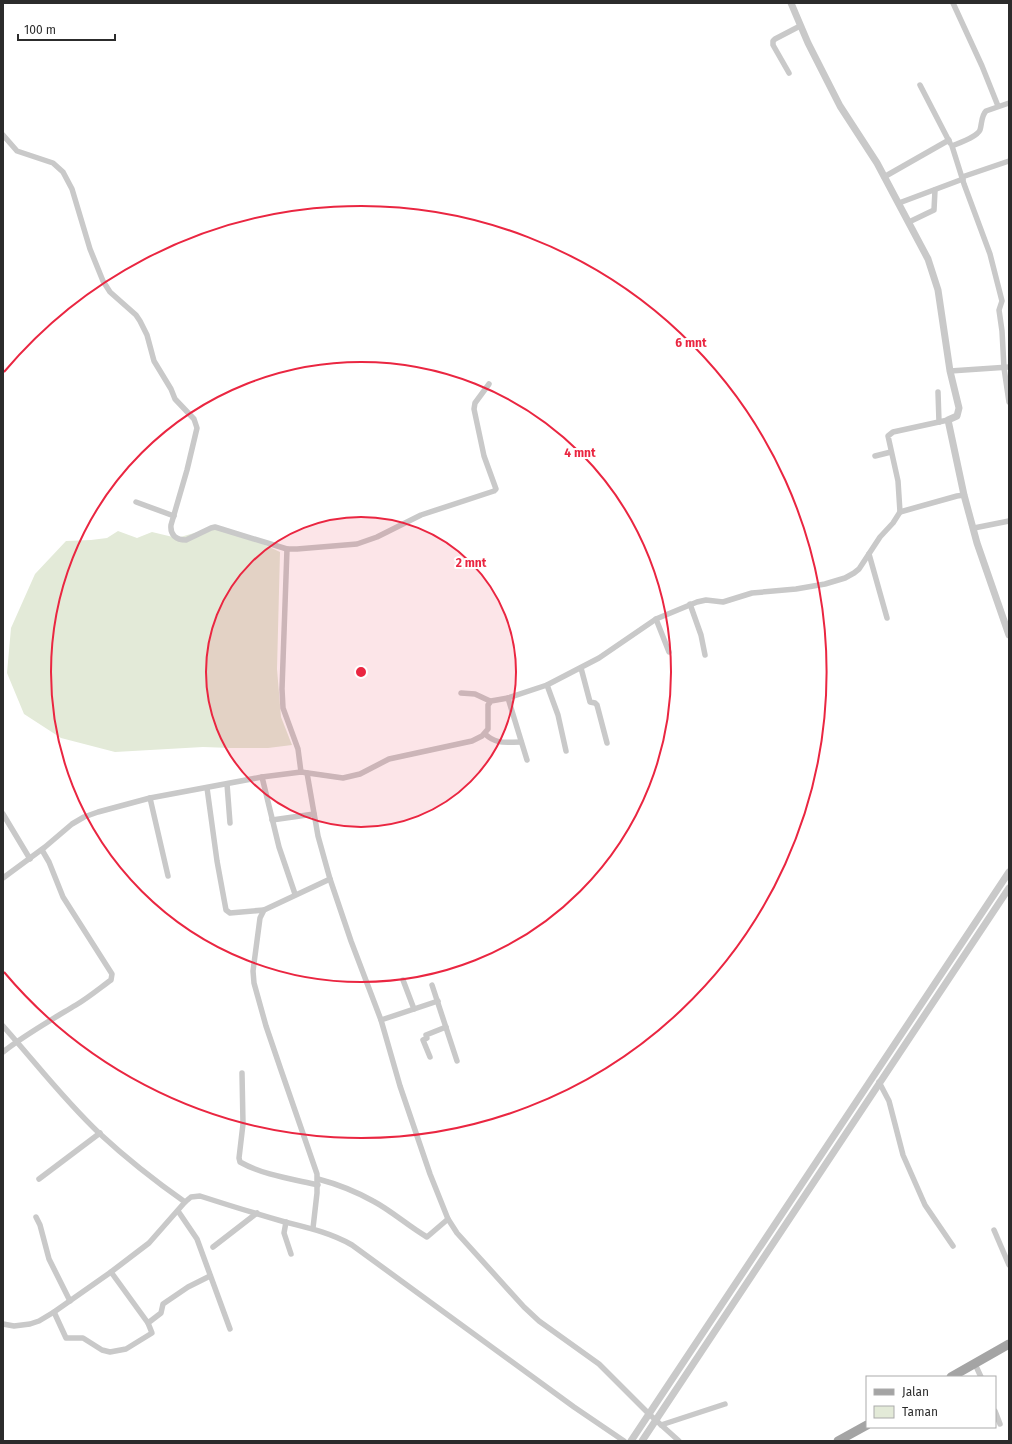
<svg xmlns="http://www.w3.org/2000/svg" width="1012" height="1444" font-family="'Fira Sans',sans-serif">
<rect width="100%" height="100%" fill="#fff"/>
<polygon fill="#e3ead8" points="215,527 248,537 280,552 277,669 281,717 292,745 268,748 231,748 203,747 115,752 61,738 24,714 7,673 11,628 35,574 66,541 91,540 107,538 118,531 137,538 152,532 177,538"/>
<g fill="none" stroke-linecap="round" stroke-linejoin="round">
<g stroke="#c9c9c9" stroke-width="5.5">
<polyline points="953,3 982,66 998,106"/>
<polyline points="789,73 773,45 773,41 775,39 800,26"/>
<polyline points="920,85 950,143"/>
<path d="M1009,103L986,111C981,116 982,124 980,130C977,137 959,143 952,146L964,184L990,254L1002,301L999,310L1002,331L1004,368L1009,402"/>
<path d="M3,135L17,151L53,163L63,172L72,189L90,249L103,281L110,292L136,315L140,321L147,335L154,361L171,389L175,399L194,419L197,428L187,470L171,525C170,535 176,540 186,540L211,528L215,527L287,549H297L357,544L377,537L421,515L494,491L496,489L484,456L474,409L475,403L489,384"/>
<polyline points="884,177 949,140"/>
<polyline points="962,177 1009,161"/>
<polyline points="899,203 963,179"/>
<polyline points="909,222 934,210 935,190"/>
<polyline points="950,371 1009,367"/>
<polyline points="938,392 939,422"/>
<polyline points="875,456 891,452"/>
<polyline points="136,502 174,516"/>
<polyline points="900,512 957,496 964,495"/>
<polyline points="974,528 1009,521"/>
<polyline points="287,549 282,689 283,708 298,749 301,772"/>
<polyline points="869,554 887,618"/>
<polyline points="690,604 701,635 705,655"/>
<polyline points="656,619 669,652"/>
<polyline points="581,668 590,702 595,703 597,705 607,743"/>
<polyline points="547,685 558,715 566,751"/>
<polyline points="461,693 475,694 490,701"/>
<polyline points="508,698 527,760"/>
<path d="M485,734C497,745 506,742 521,742"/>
<polyline points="307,773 318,836 330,879 351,941 381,1020 400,1086 430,1174 448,1219 457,1233 524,1307 539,1321 599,1364 649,1414 679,1441"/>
<polyline points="262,777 279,847 295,894"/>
<polyline points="227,784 230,823"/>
<polyline points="207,788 217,861 226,910 230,913 264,910"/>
<polyline points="150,798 168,876"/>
<polyline points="3,814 30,859"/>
<polyline points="272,820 314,814"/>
<polyline points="3,878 45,847 72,824 84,817 98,812 150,798 262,777 301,772 343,778 360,774 389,759 472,741 482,736 488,729 488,705 491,701 508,698 547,685 599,658 656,619 697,602 706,600 723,602 752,593 796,589 825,584 845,578 854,573 859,569 880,537 893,523 900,512 898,481 888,436 893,432 948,420"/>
<polyline points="403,980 414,1009"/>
<polyline points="432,985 457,1061"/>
<polyline points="381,1020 438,1001"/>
<path d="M3,1026C35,1062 64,1100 99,1133C126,1158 155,1181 185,1202L191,1197L200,1196C228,1205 257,1214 285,1222C309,1228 331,1233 352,1245L574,1407L624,1441"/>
<path d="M3,1052C26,1034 51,1020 76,1005C88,998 100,988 111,980L112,974L63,897L49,862L42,850"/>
<polyline points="430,1057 423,1040 427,1038 426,1035 446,1027"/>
<path d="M242,1073L243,1124L239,1158L240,1162C263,1175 292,1179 318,1185"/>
<polyline points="879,1082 889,1101 903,1155 925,1205 953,1246"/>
<polyline points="39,1179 100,1133"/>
<path d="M318,1179C337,1184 355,1191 373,1201C392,1211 408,1226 427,1237L448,1219"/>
<polyline points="178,1211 197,1239 230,1329"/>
<polyline points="36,1217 40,1225 49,1259 70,1301"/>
<polyline points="286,1222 284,1233 291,1254"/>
<polyline points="313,1228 317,1193 317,1174 281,1070 266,1026 254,983 253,971 260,918 264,910 330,879"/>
<polyline points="994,1230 1009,1265"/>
<polyline points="213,1247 257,1213"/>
<polyline points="111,1272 148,1323"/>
<polyline points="54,1312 66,1338 83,1338 102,1350 110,1352 126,1349 152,1333 148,1323 161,1313 163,1304 188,1287 210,1276"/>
<polyline points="3,1324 14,1326 30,1324 39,1321 54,1312 111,1272 149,1243 185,1202"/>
<polyline points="975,1364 981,1377"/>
<polyline points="995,1411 1000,1424"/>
<polyline points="661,1425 725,1404"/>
</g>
<g stroke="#c9c9c9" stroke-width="7">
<polyline points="791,3 808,43 840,106 877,163 928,259 938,290 950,371 959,408 957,416 948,420 964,495 977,543 1009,635"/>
<polyline points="631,1441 1009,872"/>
<polyline points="642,1441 1009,888"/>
</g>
<g stroke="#a4a4a4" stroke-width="9">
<polyline points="951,1377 1009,1344"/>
<polyline points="838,1441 867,1425"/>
</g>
</g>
<circle cx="361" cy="672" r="155" fill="#ea2641" fill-opacity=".12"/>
<g fill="none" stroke="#ea2641" stroke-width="2">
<circle cx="361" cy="672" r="155"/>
<circle cx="361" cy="672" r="310"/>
<path d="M4 372A466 466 0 1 1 4 972"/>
</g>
<circle cx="361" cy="672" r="6" fill="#ea2641" stroke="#fff" stroke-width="2"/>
<g font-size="12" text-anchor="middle" font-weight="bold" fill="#ea2641" stroke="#fff" stroke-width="4" stroke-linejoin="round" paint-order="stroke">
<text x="691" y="347">6 mnt</text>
<text x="580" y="457">4 mnt</text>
<text x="471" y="567">2 mnt</text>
</g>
<rect width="1012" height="1444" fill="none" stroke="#2c2c2c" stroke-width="8"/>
<rect x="866" y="1376" width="130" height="52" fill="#ffffff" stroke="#ababab"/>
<rect x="874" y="1389" width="20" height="6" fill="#a4a4a4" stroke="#ababab"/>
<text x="902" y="1396" font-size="12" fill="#2c2c2c">Jalan</text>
<rect x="874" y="1406" width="20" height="12" fill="#e3ead8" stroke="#ababab"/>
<text x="902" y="1416" font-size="12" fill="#2c2c2c">Taman</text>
<path d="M18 34v6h97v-6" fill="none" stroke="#2c2c2c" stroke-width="2"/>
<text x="24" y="34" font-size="12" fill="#2c2c2c" stroke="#ffffff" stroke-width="3" paint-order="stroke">100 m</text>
</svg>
